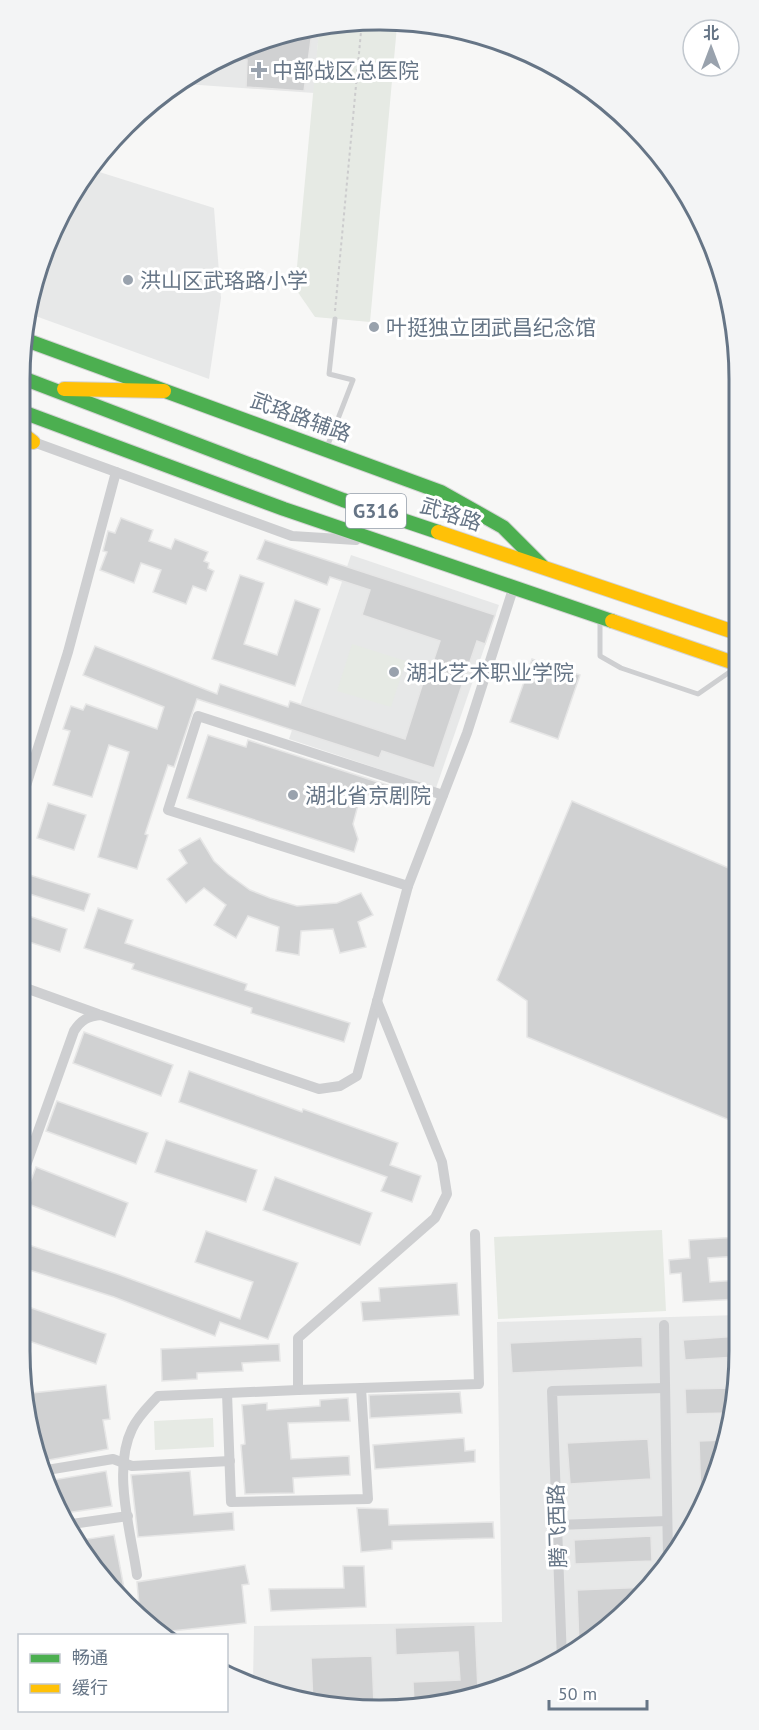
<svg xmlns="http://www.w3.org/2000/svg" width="759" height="1730" font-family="'PT Sans','Noto Sans SC',sans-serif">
<rect width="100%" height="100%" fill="#f7f7f6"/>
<g fill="#e7e8e8">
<polygon points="319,30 314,93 185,84 221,56"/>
<polygon points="93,170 214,208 221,298 209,379 30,314 39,263"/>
<polygon points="351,555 499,605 436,788 289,739"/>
<polygon points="739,1315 739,1351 720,1467 650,1588 559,1662 427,1707 310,1704 253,1682 254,1626 502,1622 497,1322"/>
</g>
<g fill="#e6eae4">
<polygon points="356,20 397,26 370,322 315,317 295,288 319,30"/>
<polygon points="352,644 406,661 391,707 337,691"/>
<polygon points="662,1230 666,1311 498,1319 494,1237"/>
<polygon points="213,1418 214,1447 155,1450 154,1421"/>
</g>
<g fill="#d0d1d2" stroke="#e6e6e6" stroke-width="1.5">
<polygon points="312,32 304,91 246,87 247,60 221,58"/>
<polygon points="121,518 153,530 149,541 171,549 175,539 208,552 204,561 209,563 208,568 214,571 206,591 193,586 186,604 153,592 161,570 141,563 134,583 100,570 107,552 103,551 108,531 115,533"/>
<polygon points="265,540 495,615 485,644 477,641 434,768 382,751 379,758 197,699 174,767 168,765 145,834 148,835 137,869 98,857 129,752 109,745 92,797 53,785 70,731 63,729 71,706 83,710 86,704 157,729 164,707 83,675 95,646 217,694 220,684 288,707 290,701 405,739 427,670 430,671 440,641 362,615 370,590 330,577 327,585 257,559"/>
<polygon points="240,575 264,583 244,644 277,655 295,600 320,609 295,686 212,659"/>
<polygon points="532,659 580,675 558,739 510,722"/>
<polygon points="208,735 246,747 248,740 387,785 370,793 358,805 353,824 358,839 354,852 187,798"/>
<polygon points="572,801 738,872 739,1124 527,1037 527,1001 497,980"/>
<polygon points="48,803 86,815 74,850 37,838"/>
<polygon points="200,838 214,861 228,874 250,890 270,898 297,906 337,903 361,893 373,915 358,922 366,947 340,953 333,929 301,931 299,955 276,951 279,927 248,916 236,938 214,925 226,905 204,888 186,903 167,879 187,863 179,850"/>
<polygon points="20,872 90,894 84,911 20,891"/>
<polygon points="98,908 133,920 125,943 247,984 245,990 350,1023 344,1042 251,1013 252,1008 132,969 134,964 84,948"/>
<polygon points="20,913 67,929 60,952 20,939"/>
<polygon points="84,1032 173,1065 161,1096 73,1063"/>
<polygon points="189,1071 302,1112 303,1109 398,1143 390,1165 421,1176 412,1202 381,1191 387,1177 179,1102"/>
<polygon points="57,1101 148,1133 136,1164 46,1131"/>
<polygon points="166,1140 257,1170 246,1202 155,1172"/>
<polygon points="36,1167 128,1203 115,1237 23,1202"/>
<polygon points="275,1177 372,1213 360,1245 263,1210"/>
<polygon points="206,1231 298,1263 268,1339 220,1322 215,1336 114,1297 20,1267 20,1242 117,1274 240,1319 253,1282 195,1262"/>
<polygon points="739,1237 739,1256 708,1258 710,1282 739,1280 739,1299 683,1302 681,1273 670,1274 669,1260 690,1258 689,1240"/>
<polygon points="457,1283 459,1315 363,1321 361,1302 380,1301 379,1288"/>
<polygon points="20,1304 106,1334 96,1364 20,1338"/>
<polygon points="739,1336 738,1357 685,1360 683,1340"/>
<polygon points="642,1337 643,1367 512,1373 510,1343"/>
<polygon points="279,1344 280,1361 242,1363 243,1371 197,1373 197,1379 162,1381 161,1349"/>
<polygon points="106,1385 110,1419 103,1420 108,1449 38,1462 32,1393"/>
<polygon points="733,1388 729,1413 686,1414 685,1389"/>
<polygon points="460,1392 462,1413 370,1418 369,1395"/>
<polygon points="348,1398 350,1421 288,1423 291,1459 349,1456 350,1475 293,1478 294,1493 245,1494 241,1445 245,1444 242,1405 267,1403 267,1410 320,1406 320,1400"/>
<polygon points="464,1438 465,1451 475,1450 475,1462 375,1469 373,1445"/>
<polygon points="648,1439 651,1479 570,1484 567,1443"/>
<polygon points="725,1440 720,1467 701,1499 699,1441"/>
<polygon points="106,1471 112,1506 66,1513 47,1481"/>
<polygon points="190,1471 194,1515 233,1512 234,1530 138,1537 131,1475"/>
<polygon points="357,1508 388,1509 389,1525 493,1522 494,1538 392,1541 392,1549 361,1552"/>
<polygon points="114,1535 124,1588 127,1603 109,1588 81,1540"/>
<polygon points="651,1536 652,1561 575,1564 574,1540"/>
<polygon points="245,1565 249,1584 242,1585 246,1623 162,1632 131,1606 139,1605 137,1582"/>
<polygon points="343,1566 364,1566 366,1607 271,1611 269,1589 344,1588"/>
<polygon points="650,1587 650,1588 579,1646 577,1590"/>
<polygon points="475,1625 478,1690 436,1704 414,1705 413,1682 460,1680 458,1652 396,1655 395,1628"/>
<polygon points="372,1656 374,1704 313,1704 311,1658"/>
</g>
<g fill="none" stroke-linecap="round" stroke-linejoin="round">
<g stroke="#d3d3d4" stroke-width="16">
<g id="fast">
<polyline points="26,340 441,492 503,527 542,566"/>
<polyline points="20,377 343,500 438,532"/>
<polyline points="20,411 284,509 612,621"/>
</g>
</g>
<g stroke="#d3d3d4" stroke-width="16">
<g id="slow">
<polyline points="64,389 164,391"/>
<polyline points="20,432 33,442"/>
<polyline points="438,532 737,633"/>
<polyline points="612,621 737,664"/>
</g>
</g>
<polyline stroke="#cccccd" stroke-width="2" stroke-dasharray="3 3" stroke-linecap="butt" points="335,311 362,21"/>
<g stroke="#cecfd1" stroke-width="5">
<polyline points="327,447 353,380 329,374 335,319"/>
<polyline points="600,622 600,656 621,668 698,694 734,669"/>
</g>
<g stroke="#cecfd1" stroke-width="10">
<polyline points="28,440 292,536 356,540"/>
<polyline points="20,805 68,652 116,472"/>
<polyline points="408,886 168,810 198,716 443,795"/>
<polyline points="20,986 98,1014"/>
<path d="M20,1182L74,1031C81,1020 88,1016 101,1015L319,1089L340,1086L357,1076L408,886L467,733L513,589"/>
<polyline points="664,1325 668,1557"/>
<polyline points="361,1388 479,1384 475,1234"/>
<polyline points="227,1393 231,1502 368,1499 361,1388 298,1390 298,1338 435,1218 447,1194 442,1162 377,1001"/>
<polyline points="41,1471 113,1459 132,1466 230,1461"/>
<polyline points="72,1524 128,1516"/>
<polyline points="557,1525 667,1521"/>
<path d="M137,1575C131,1532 112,1470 132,1429C138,1416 149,1406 158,1396L298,1390"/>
<polyline points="562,1660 552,1391 665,1388"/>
</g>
<use href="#fast" stroke="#4caf50" stroke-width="14"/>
<use href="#slow" stroke="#ffc107" stroke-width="14"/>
</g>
<g fill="#99a2ad" stroke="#fff" stroke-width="2">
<path d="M256 61h6v6h6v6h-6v6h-6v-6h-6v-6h6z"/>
<circle cx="128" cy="280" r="6"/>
<circle cx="374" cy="327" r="6"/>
<circle cx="394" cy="672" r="6"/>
<circle cx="293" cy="795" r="6"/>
</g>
<g text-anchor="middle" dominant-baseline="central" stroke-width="6" stroke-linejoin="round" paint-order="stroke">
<rect fill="#fff" stroke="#949eaa" stroke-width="1.5" x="346" y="494" width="60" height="34" rx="4.5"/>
<g font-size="20" font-weight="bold" fill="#667586">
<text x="376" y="511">G316</text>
</g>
<g font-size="21" fill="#667586" stroke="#fff" text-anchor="start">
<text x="272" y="70">中部战区总医院</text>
<text x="140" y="280">洪山区武珞路小学</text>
<text x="386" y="327">叶挺独立团武昌纪念馆</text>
<text x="406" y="672">湖北艺术职业学院</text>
<text x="305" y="795">湖北省京剧院</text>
</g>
<g font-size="21" fill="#667586" stroke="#fff">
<text transform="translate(301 417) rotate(20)">武珞路辅路</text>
<text transform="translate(451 514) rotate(18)">武珞路</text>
<text transform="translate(557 1526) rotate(-92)">腾飞西路</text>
</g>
</g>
<path d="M0 0H759V1730H0ZM379 30H380A349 349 0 0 1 729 379V1351A349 349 0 0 1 380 1700H379A349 349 0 0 1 30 1351V379A349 349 0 0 1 379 30Z" fill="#f3f4f5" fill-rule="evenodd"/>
<path fill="none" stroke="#667586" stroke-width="3" d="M379 30H380A349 349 0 0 1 729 379V1351A349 349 0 0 1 380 1700H379A349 349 0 0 1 30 1351V379A349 349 0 0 1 379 30Z"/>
<rect x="18" y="1634" width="210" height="78" fill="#ffffff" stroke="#c2c8cf" stroke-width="1.5"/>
<rect x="30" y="1654" width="30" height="9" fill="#4caf50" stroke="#c2c8cf" stroke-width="1.5"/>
<text x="72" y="1664" font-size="18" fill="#667586">畅通</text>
<rect x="30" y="1684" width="30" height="9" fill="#ffc107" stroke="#c2c8cf" stroke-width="1.5"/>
<text x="72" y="1694" font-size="18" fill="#667586">缓行</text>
<g transform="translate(711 48)"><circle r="28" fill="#ffffff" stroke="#c2c8cf" stroke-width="1.5"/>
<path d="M0-4.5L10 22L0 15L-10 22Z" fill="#99a2ad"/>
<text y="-9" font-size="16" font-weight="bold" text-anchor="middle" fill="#667586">北</text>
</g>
<path d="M549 1700v9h98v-9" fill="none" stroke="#667586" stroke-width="3"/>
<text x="558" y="1700" font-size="18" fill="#667586" stroke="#ffffff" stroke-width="4.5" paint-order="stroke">50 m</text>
</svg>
